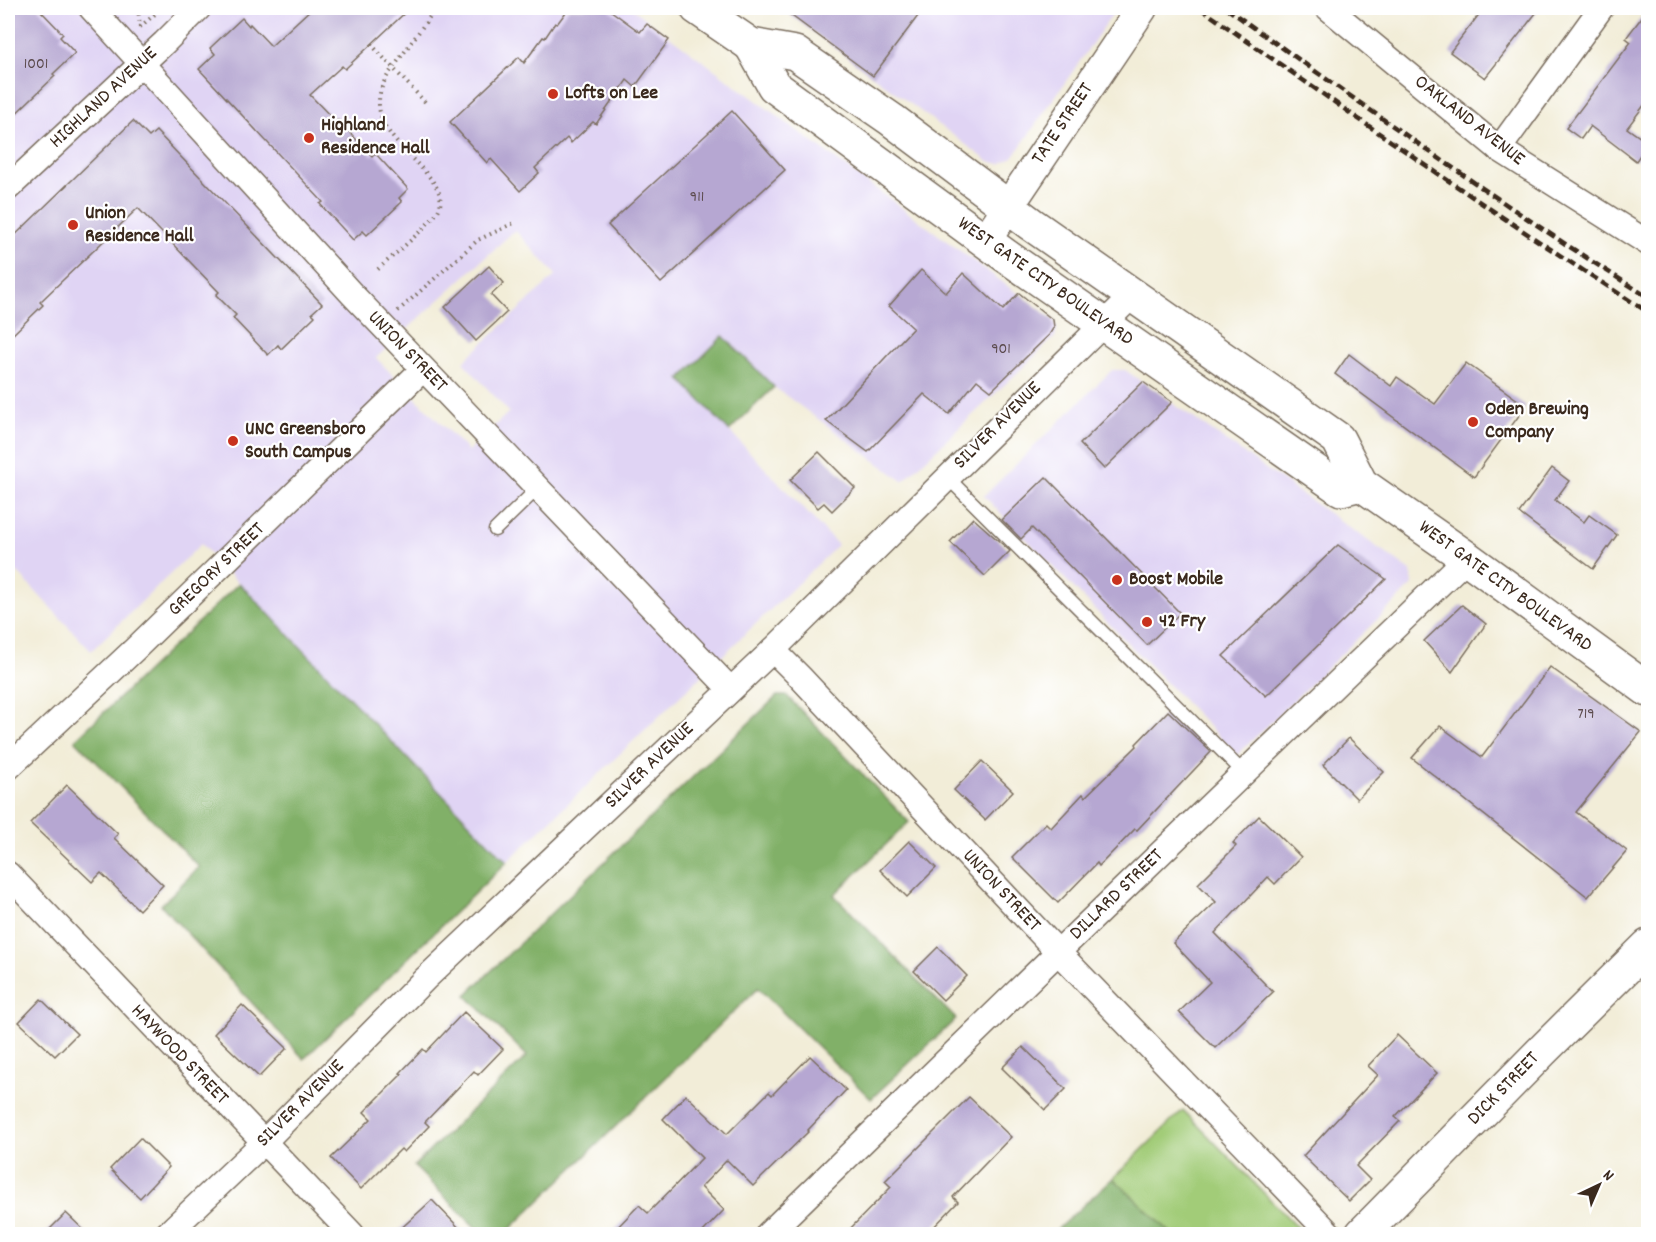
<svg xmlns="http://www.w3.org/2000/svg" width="1656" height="1242" font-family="Dekko,sans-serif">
<rect width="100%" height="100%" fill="#fff"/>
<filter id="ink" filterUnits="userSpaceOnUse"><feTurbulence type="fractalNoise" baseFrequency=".0167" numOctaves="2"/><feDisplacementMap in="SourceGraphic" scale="12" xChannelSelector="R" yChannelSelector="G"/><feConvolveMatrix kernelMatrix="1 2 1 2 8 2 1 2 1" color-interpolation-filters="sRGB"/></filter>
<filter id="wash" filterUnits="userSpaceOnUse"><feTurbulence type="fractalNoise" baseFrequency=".008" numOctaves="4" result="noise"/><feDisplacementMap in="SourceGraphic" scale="24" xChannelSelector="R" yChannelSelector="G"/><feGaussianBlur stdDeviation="1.35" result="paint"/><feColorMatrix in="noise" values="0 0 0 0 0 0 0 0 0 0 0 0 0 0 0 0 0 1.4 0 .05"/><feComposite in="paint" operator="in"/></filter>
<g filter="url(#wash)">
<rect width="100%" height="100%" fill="#f2edd8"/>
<g fill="#e0d4f4" fill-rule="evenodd">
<path d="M8,8H631L1055,321L1057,329L1055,337L903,481L774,387L723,337L680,379L838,545L507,862L201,544L91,651L8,562ZM515,230L556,275L463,362L509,412L468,451L376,358Z"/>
<polygon points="781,8 1117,8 1013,157 1000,164 988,161"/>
<polygon points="1112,370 1125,370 1411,571 1413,585 1237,755 984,496"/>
</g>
<polygon fill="#a2cc78" stroke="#6e7b4b" stroke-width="1.5" points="1183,1110 1302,1232 1302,1234 1172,1234 1113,1178"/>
<g fill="#81b068" stroke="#5e6d43" stroke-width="1.5">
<polygon points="723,336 774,387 729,431 680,379"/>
<polygon points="239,583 507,862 304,1059 161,905 199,867 75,740"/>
<polygon points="777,696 787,696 909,822 834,895 956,1019 871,1099 758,988 505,1234 482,1234 414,1166 527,1056 466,995"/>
<polygon points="1113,1178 1172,1234 1052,1234"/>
</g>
<g id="blocks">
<g fill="#b6a7d2">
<polygon points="8,8 38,8 63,34 60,37 75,53 53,74 55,76 8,121"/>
<polygon points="312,8 410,8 345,69 342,66 310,95 336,122 338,120 372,156 375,153 408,189 399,198 402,202 367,235 363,231 353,240 320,204 323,202 199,69 215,54 210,48 242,18 249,26 250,24 271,46"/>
<polygon points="569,8 607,8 640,32 647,24 669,40 635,87 627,80 596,124 593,122 571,143 567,138 535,168 539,173 520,191 491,159 487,163 450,122 519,57 524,63 543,37 545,38 555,23 557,24"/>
<polygon points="781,8 924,8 873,76"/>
<polygon points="1484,8 1540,8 1485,78 1450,52"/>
<polygon points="1648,9 1648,100 1627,128 1648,143 1636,161 1590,126 1581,139 1566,128 1631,42 1626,38"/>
<polygon points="732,111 785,170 661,283 608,225"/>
<polygon points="133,121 149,137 156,131 322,304 312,313 315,316 281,349 278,345 268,355 233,318 236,315 216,295 219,292 138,208 40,302 43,305 8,339 8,242"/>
<polygon points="489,266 504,283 491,295 507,312 476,341 445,307"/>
<polygon points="921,270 946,293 963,273 1003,310 1019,293 1048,316 1053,320 1054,327 1049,335 991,391 977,380 949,414 924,394 868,452 826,421 913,328 889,306"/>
<polygon points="1349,354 1391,386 1397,377 1435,404 1466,363 1526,406 1474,477 1335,374"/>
<polygon points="1143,382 1172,402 1104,469 1080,444"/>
<polygon points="819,452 855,488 832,511 824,503 818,508 790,480"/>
<polygon points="1552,468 1569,481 1555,500 1584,522 1589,515 1617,535 1593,569 1519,513"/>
<polygon points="1046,477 1180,613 1147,645 1032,528 1021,539 1002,520"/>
<polygon points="973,518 1010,551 985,576 950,542"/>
<polygon points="1338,545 1386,579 1266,696 1223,656"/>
<polygon points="1462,605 1486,624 1452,672 1424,641"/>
<polygon points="1550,667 1641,732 1576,812 1627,851 1588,897 1412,758 1440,726 1482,757"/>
<polygon points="1168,711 1211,752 1137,830 1135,829 1099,866 1097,863 1058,903 1012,857 1046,823 1051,828 1083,794 1085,797 1137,746 1136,744"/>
<polygon points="1349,738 1384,772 1357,799 1323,765"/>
<polygon points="982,761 1013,791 985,820 954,790"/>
<polygon points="67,785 118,834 114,838 163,885 139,910 101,873 92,882 30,823"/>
<polygon points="1259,816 1301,857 1275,884 1268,877 1215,933 1273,992 1215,1048 1179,1012 1210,982 1173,943 1216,902 1198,884 1236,846 1233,843"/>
<polygon points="909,841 936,868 907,897 880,870"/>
<polygon points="938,947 967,976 943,1000 914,971"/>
<polygon points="41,999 77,1034 55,1056 19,1022"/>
<polygon points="242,1005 287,1048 259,1077 214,1034"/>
<polygon points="464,1012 503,1049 478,1075 474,1071 425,1122 429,1126 404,1152 401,1149 361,1189 331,1158 371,1119 364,1112 402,1074 400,1073 423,1049 426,1052"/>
<polygon points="1397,1035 1437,1073 1395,1117 1400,1121 1356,1166 1370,1180 1349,1201 1303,1156 1378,1075 1368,1066"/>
<polygon points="1023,1047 1066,1089 1045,1110 1002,1068"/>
<polygon points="810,1056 846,1090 808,1130 809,1131 753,1186 727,1160 701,1187 724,1210 701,1234 611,1234 639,1205 648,1213 702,1158 663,1119 686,1095 727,1134 769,1092 772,1095"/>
<polygon points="969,1097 1011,1137 953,1197 958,1202 927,1234 845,1234 891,1187 885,1181"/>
<polygon points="140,1138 169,1167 140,1198 110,1169"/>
<polygon points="432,1200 465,1234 395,1234"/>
<polygon points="66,1213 88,1234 45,1234"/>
</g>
</g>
</g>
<g filter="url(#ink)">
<use href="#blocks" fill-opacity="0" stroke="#7b6e5f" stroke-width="1.5"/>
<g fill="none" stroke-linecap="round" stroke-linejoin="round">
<g stroke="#7b6e5f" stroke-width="15">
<g id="service">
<polyline points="947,477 1244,773"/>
<polyline points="495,530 538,488"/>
</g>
</g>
<g stroke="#7b6e5f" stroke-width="27">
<g id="minor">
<polyline points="91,8 351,293 730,689"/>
<polyline points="1328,8 1499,149 1648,243"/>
<polyline points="1499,149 1601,8"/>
<polyline points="8,188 164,43 199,8"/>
<polyline points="773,650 800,677 1058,952 1330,1234"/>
<polyline points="8,768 134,650 423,369"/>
<polyline points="8,874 352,1234"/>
<polyline points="167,1234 263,1143 425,979 773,650 1132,296"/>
<polyline points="768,1234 1058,952 1467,558"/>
</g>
</g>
<g stroke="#7b6e5f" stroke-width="33">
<polyline id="tertiary" points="985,241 1142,8"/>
</g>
<g stroke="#7b6e5f" stroke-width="36">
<g id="primary">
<polyline points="697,8 751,45 795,53 892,120 1031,224 1338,439 1361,484 1467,558 1648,690"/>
<polyline points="751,45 774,86 1006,256 1341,489 1361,484"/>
<polyline points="1362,1234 1542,1051 1648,946"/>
</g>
</g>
<g stroke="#7b6e5f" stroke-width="4" stroke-dasharray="1.5 4.5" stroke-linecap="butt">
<polyline points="138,8 140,27"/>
<polyline points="140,27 162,8"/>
<path d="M371,44L393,68C340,135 455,168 439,209C433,223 389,259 376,271"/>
<polyline points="425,102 393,68 436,8"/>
<polyline points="398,311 478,240 516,222"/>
</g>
<use href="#service" stroke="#fff" stroke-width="12"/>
<use href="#minor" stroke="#fff" stroke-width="24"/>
<use href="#tertiary" stroke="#fff" stroke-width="30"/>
<use href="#primary" stroke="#fff" stroke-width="33"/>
<g stroke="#3b2a1e" stroke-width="4.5" stroke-dasharray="9 4.5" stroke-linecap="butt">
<path d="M1200,8C1348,112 1496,216 1648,312"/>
<path d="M1226,8C1365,106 1504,207 1648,297"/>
</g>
</g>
</g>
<g fill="#c8321e" stroke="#fff" stroke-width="2">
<circle cx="553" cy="94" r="6"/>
<circle cx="309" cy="138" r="6"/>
<circle cx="73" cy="225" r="6"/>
<circle cx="1473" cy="422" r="6"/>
<circle cx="233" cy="441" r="6"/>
<circle cx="1117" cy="580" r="6"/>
<circle cx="1147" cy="622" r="6"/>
</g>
<g text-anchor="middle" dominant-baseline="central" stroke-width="4.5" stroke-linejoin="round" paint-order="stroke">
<g font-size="16" fill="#5a494b">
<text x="36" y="64">1001</text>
<text x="697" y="197">911</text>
<text x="1001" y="349">901</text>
<text x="1586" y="714">719</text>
</g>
<g font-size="20" font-weight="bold" fill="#3b2a1e" stroke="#fff" text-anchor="start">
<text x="565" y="94">Lofts on Lee</text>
<text x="321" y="126">Highland<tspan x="321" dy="23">Residence Hall</tspan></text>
<text x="85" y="214">Union<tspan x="85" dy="23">Residence Hall</tspan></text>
<text x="1485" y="410">Oden Brewing<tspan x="1485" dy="23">Company</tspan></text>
<text x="245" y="430">UNC Greensboro<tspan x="245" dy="23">South Campus</tspan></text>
<text x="1129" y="580">Boost Mobile</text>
<text x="1159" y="622">42 Fry</text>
</g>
<g font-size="20" fill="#3b2a1e" stroke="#fff">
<text transform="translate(104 98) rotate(-43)">HIGHLAND AVENUE</text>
<text transform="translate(1469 121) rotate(38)">OAKLAND AVENUE</text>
<text transform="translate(1063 124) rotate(-56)">TATE STREET</text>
<text transform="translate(1045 282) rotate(35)">WEST GATE CITY BOULEVARD</text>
<text transform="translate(407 352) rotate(46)">UNION STREET</text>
<text transform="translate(998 426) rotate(-45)">SILVER AVENUE</text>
<text transform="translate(217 570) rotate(-44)">GREGORY STREET</text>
<text transform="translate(1505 587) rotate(36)">WEST GATE CITY BOULEVARD</text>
<text transform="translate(650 766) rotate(-44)">SILVER AVENUE</text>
<text transform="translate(1001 891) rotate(47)">UNION STREET</text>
<text transform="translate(1117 895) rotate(-44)">DILLARD STREET</text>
<text transform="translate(179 1055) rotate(46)">HAYWOOD STREET</text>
<text transform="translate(1504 1089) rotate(-46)">DICK STREET</text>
<text transform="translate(301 1104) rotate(-45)">SILVER AVENUE</text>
</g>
</g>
<rect width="1656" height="1242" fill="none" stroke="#fff" stroke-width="30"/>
<g transform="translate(1599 1185) rotate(44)" stroke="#ffffff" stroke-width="4.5" paint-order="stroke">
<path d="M0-4.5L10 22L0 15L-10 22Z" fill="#3b2a1e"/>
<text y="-9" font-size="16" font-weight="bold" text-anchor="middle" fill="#3b2a1e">N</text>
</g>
</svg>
